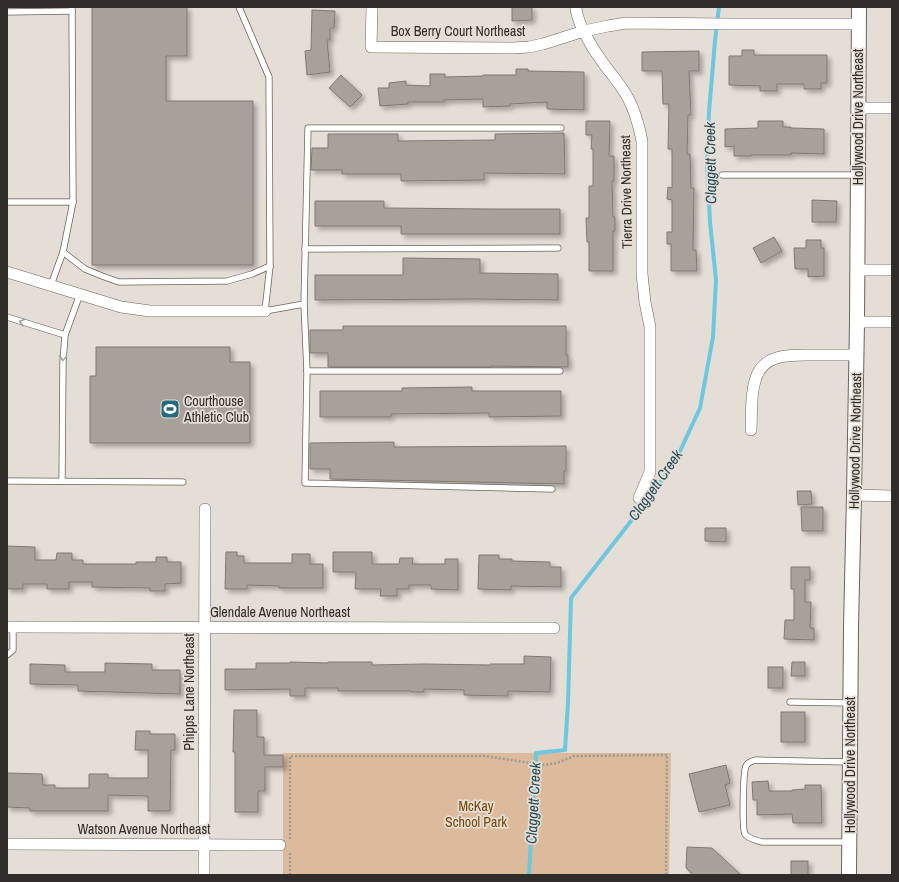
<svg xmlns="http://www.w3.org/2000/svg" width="899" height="882" font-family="'Archivo Narrow',sans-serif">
<defs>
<filter id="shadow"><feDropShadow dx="3.5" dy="3.5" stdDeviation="2" flood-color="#0004"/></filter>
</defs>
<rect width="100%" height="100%" fill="#e5ded7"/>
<polygon fill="#dbbb9c" points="283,753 671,753 669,875 283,875"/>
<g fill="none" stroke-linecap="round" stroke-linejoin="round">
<polyline stroke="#6ec6df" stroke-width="4" points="529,875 536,753 565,750 568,703 571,598 645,503 675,462 700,408 713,337 716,280 710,222 707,163 709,112 715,41 719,7"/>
</g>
<g fill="#a8a19a" stroke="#807973" filter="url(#shadow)">
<polygon points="92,7 187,7 187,56 166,56 166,101 253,101 253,265 92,265"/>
<polygon points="512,7 532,7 532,20 512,21"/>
<polygon points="312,10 335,11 334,28 330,28 330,40 327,40 330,72 307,75 305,51 311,50"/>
<polygon points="742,50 754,50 754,55 827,55 827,83 821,83 821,89 804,89 804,84 777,84 777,91 760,91 760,86 729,85 729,56 742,56"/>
<polygon points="699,51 699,71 689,71 691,115 688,115 687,154 690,154 691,188 694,188 693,250 696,250 697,271 671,271 671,244 667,244 667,232 672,232 672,200 667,199 668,187 672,188 672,149 668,149 669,104 663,104 662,71 642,71 642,52"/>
<polygon points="516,69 528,69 528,71 584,72 584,110 547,109 547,102 510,104 510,106 483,107 483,99 444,100 444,102 408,102 408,104 380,106 378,88 389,88 389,83 406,81 406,85 430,86 430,74 445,74 445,77 483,76 483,75 516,75"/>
<polygon points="341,75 362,95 350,107 329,88"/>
<polygon points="586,121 610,121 609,156 614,156 614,181 612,181 613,217 615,217 615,231 613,231 613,271 589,271 589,242 587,242 586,218 589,218 589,186 593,186 593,149 591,149 592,135 586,135"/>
<polygon points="758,121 783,121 783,127 791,127 791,128 824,129 824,154 791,153 791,155 751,155 751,156 734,156 734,146 725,147 725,129 758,128"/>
<polygon points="564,133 565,174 484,173 484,180 401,181 401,174 342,174 342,170 311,170 312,148 328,148 328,134 398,134 398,141 495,140 495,134"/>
<polygon points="812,200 837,201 836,222 812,222"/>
<polygon points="315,201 384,201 384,208 491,209 560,209 560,234 401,234 401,226 315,226"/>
<polygon points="774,237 782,251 761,263 753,248"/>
<polygon points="806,240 821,240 821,248 824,248 824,276 808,277 808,269 795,269 794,248 806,248"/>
<polygon points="403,258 480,259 480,273 558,274 558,300 476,299 315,300 315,275 403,275"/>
<polygon points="343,326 566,326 566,355 568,355 568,367 491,366 491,367 328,367 328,353 310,353 310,330 343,330"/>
<polygon points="96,347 230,347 230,362 250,362 250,443 90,443 90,376 96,376"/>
<polygon points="472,387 472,391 561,391 561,416 489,417 489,413 391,414 391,417 320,417 320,391 402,391 402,388"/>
<polygon points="394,442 394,447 566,446 566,471 564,471 564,484 330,479 330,469 310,469 310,443"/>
<polygon points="797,491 811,491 812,504 798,505"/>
<polygon points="801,507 823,507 823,531 802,531"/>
<polygon points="705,528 726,528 726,542 705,541"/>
<polygon points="7,546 35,547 35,560 56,560 57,553 72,553 72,560 83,560 83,564 136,564 136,562 156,562 156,557 167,557 167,562 181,562 181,583 165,584 165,591 150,591 150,588 92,587 92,582 69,582 69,589 47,589 47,584 23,584 23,589 7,589"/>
<polygon points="226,552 237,552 237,556 244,556 244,563 292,563 292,554 310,554 310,564 323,564 323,588 279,588 279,586 247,585 247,589 225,589"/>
<polygon points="333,552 372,552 372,564 399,564 400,558 413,558 412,564 445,564 445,559 458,559 458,590 431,589 431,585 409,585 409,589 397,589 397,596 380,596 381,589 355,589 356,572 333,572"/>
<polygon points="479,555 499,555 499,559 512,559 512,561 550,562 550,567 561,567 561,587 511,586 511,590 478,589"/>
<polygon points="791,567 810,567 810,580 805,580 805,602 811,602 810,628 814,628 814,640 784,639 785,620 794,620 794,589 791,589"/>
<polygon points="524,656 551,657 550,692 508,691 508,696 464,695 464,690 424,689 424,692 411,692 411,691 338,691 338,688 305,688 305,696 290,696 290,689 225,690 225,669 256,669 256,663 290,663 290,662 328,663 328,662 372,662 372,665 424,664 490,665 490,664 524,664"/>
<polygon points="792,662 805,662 805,676 791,676"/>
<polygon points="105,663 152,664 152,670 180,670 180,694 78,691 78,685 30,684 30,664 65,665 65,672 105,672"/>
<rect x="768" y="667" width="15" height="21"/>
<polygon points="234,710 257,710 257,737 264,737 264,755 283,755 283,767 265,767 265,791 258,791 258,812 235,812 235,752 233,752"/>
<rect x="781" y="712" width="24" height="30"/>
<polygon points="136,731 150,731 150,734 175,734 175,750 171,750 170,811 148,811 148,796 108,795 108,811 30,811 30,808 7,807 7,773 42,774 43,785 55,785 55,788 89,788 89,774 108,774 108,778 148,778 148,750 135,750"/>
<polygon points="726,765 730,783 725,785 730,805 699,812 689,774"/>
<polygon points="768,781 769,791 792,791 792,790 805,789 805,785 821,785 822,823 793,823 792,814 757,815 757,800 753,800 752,782"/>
<polygon points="687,847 712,848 741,875 693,875 686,868"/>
<rect x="791" y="861" width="17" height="14"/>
</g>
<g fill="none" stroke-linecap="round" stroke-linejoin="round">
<g stroke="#6a635d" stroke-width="7">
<g id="service">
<polyline points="239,7 269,77 270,266 265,311 304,304 307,371 305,483 552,489"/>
<polyline points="7,12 72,11"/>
<polyline points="722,175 857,175"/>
<polyline points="7,202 73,202 72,7"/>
<polyline points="305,249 558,248"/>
<polyline points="63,252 85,269 102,276 119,282 227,281 252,274 270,266"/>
<polyline points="51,285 63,252 73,202"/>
<polyline points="304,304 308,128 561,128"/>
<polyline points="7,317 65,335"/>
<polyline points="307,371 560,371"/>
<polyline points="7,481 183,482"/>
<polyline points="62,481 63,362 65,335 80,294"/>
<polyline points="7,655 13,650 13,627"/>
<polyline points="790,702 850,703"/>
<path d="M849,842H762C756,840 748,839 745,834C742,829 743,772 746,766C748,762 751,761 756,760L850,762"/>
</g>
</g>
<g stroke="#6a635d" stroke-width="12">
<g id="minor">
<polyline points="372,7 371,47 513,48 529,47 543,44 584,31 608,26 626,23 728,24 858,24"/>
<path d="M576,7C576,14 579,21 582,28C587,38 592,48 599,57C608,71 620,83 628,98C635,111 639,126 642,141V274L645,302L650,327V472L639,498"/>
<polyline points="858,108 892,108"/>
<polyline points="857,270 892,270"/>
<polyline points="7,272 121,307 150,311 265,311"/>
<polyline points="857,322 892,322"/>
<path d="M751,430C752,414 750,397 755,381C762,352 792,355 816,355C829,355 843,355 856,355"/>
<polyline points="854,495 892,496"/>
<polyline points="7,627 554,628"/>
<polyline points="7,844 280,845"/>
<polyline points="204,875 205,509"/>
</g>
</g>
<g stroke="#6a635d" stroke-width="16">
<polyline id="tertiary" points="849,875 851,627 854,495 857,322 859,7"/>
</g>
<g stroke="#9f9a94" stroke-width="2.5" stroke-dasharray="2 2" stroke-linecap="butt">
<polyline points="290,839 290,756 485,756 543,765 557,763 574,756 667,755 666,875"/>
<polyline points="290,875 290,852"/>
</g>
<use href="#service" stroke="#fff" stroke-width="5.5"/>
<use href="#minor" stroke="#fff" stroke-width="11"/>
<use href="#tertiary" stroke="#fff" stroke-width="14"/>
</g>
<defs><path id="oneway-chevron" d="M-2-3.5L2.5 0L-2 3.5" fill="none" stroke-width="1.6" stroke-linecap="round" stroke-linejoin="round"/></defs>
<g stroke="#a1a09f">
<use href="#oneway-chevron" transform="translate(22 322) rotate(-163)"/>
<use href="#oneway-chevron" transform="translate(63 358) rotate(93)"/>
</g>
<defs>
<g id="stadium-square" transform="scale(1)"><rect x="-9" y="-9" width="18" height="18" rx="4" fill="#266a7b" stroke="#e5ded7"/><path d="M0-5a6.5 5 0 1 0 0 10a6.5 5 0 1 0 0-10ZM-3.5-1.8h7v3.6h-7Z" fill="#fff"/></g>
</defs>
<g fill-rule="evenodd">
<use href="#stadium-square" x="170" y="409"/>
</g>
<g text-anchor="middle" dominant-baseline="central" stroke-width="3.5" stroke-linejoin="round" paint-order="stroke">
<g font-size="14" fill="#2f2c29" stroke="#e5ded7">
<text x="458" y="31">Box Berry Court Northeast</text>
<text transform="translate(858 117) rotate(-90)">Hollywood Drive Northeast</text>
<text transform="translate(626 192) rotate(-91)">Tierra Drive Northeast</text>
<text transform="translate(855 441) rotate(-89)">Hollywood Drive Northeast</text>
<text x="280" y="612">Glendale Avenue Northeast</text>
<text transform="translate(189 692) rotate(-90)">Phipps Lane Northeast</text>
<text transform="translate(850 765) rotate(-90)">Hollywood Drive Northeast</text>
<text x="144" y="829">Watson Avenue Northeast</text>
</g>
<g font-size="14" fill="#2f2c29" stroke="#e5ded7" text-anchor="start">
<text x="184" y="401">Courthouse<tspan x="184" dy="16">Athletic Club</tspan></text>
</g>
<g font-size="14" fill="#774602" stroke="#e5ded7">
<text x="476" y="806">McKay<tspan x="476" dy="16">School Park</tspan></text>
</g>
<g font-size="15" font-style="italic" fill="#234b57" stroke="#e5ded7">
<text transform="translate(710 163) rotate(-91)">Claggett Creek</text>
<text transform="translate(655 485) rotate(-55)">Claggett Creek</text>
<text transform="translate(533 803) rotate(-87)">Claggett Creek</text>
</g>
</g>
<rect width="899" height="882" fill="none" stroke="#2f2c29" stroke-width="16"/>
</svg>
